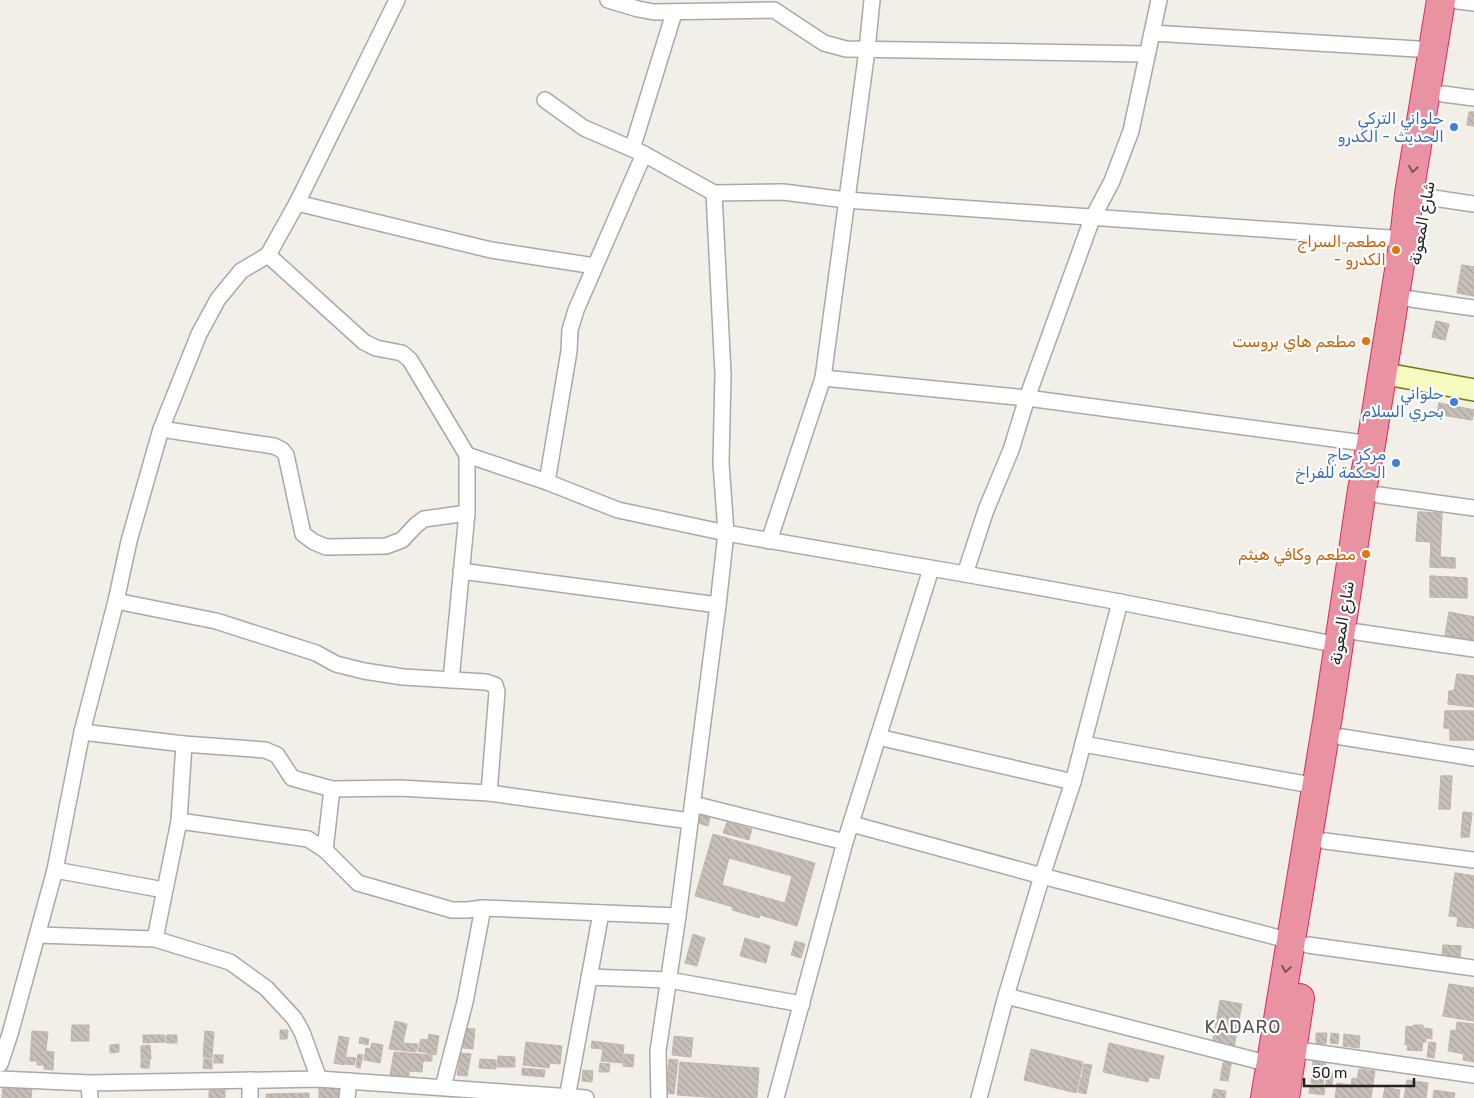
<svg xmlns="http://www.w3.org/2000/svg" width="1474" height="1098" font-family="Rubik,Vazirmatn,sans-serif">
<defs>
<pattern id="building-back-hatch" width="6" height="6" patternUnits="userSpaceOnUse" patternTransform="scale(1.25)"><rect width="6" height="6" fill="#c7bfb8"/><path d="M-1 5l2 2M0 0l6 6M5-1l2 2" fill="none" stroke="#aba49e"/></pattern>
</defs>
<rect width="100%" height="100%" fill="#f2efe9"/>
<g fill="url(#building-back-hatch)" stroke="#c4b6ab" fill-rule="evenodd">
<polygon points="1469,112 1474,112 1474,126 1467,125"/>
<polygon points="1469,112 1474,112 1474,126 1467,125"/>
<polygon points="1462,265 1474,267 1474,296 1457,293"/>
<polygon points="1462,265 1474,267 1474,296 1457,293"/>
<polygon points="1436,321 1449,324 1445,340 1432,337"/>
<polygon points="1436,321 1449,324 1445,340 1432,337"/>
<polygon points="1439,403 1474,410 1472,420 1437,414"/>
<polygon points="1439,403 1474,410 1472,420 1437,414"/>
<polygon points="1418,512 1442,513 1440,557 1455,558 1455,568 1430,567 1431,542 1416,541"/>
<polygon points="1418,512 1442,513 1440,557 1455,558 1455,568 1430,567 1431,542 1416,541"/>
<polygon points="1430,576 1467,578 1467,598 1430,597"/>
<polygon points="1430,576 1467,578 1467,598 1430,597"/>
<polygon points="1449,612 1474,617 1473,642 1445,636"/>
<polygon points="1449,612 1474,617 1473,642 1445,636"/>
<polygon points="1457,674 1474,676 1474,707 1448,704 1449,691 1454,691"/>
<polygon points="1457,674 1474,676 1474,707 1448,704 1449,691 1454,691"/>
<polygon points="1445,711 1474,711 1474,740 1450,740 1450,728 1444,728"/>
<polygon points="1445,711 1474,711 1474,740 1450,740 1450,728 1444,728"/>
<polygon points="1441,776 1452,776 1450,809 1439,809"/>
<polygon points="1441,776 1452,776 1450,809 1439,809"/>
<polygon points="1463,812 1472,813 1469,837 1461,837"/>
<polygon points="1463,812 1472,813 1469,837 1461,837"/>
<polygon points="700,815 710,817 708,826 698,823"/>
<polygon points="727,822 752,829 749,840 723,833"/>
<path d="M713,834L815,863L797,926L760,915L759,918L732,910L733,907L695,896ZM729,858L792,876L785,903L722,885Z"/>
<polygon points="1455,873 1474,876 1474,928 1457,926 1458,917 1449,916"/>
<polygon points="1455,873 1474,876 1474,928 1457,926 1458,917 1449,916"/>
<polygon points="693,934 705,938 697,966 685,963"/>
<polygon points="745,938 770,946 766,963 740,956"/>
<polygon points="795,941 805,944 801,958 791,955"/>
<polygon points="1443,945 1461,946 1460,958 1442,957"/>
<polygon points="1443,945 1461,946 1460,958 1442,957"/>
<polygon points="1449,984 1474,988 1474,1021 1443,1016"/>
<polygon points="1449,984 1474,988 1474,1021 1443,1016"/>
<polygon points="1220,1000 1242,1004 1234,1048 1212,1044"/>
<polygon points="395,1021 407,1024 403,1043 418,1044 416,1052 389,1049"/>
<polygon points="1457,1022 1474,1024 1474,1062 1463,1060 1464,1054 1448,1051 1451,1030 1456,1031"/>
<polygon points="72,1025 89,1025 89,1041 71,1041"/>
<polygon points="1413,1025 1423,1025 1423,1028 1432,1029 1432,1039 1426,1038 1426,1042 1423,1042 1422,1051 1407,1050 1408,1045 1405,1045 1406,1026 1413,1027"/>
<polygon points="465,1028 475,1029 473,1049 463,1048"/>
<polygon points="280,1030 288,1030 287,1039 280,1039"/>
<polygon points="32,1031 48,1032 46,1051 54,1052 53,1070 44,1069 44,1065 37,1065 37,1061 30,1061"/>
<polygon points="205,1031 214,1032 212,1058 203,1057"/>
<polygon points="1316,1033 1327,1033 1326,1044 1316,1044"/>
<polygon points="1331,1033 1339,1034 1338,1044 1330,1043"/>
<polygon points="429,1034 439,1036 436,1055 418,1051 421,1039 428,1040"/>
<polygon points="1344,1034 1360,1036 1359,1048 1343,1046"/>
<polygon points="143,1035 165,1035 165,1042 143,1043"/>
<polygon points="167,1035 177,1035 177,1043 166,1043"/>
<polygon points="339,1036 349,1038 344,1065 334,1063"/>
<polygon points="674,1036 693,1038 691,1057 672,1055"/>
<polygon points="360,1037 369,1039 368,1045 359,1043"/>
<polygon points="592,1041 624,1045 622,1063 601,1061 603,1049 591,1048"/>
<polygon points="526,1042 562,1046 560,1064 550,1063 549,1068 523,1065"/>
<polygon points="1429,1042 1436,1043 1434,1058 1427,1057"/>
<polygon points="372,1043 383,1045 380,1063 364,1060 366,1048 370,1049"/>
<polygon points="1109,1043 1164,1056 1159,1079 1149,1077 1148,1082 1103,1072"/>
<polygon points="119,1044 119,1052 110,1053 110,1045"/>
<polygon points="150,1045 151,1059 141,1059 141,1046"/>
<polygon points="1031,1049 1083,1062 1076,1093 1024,1080"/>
<polygon points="394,1052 432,1055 432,1061 423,1061 422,1072 409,1071 409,1076 390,1075"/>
<polygon points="461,1053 471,1054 467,1076 457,1075"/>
<polygon points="358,1054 363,1055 360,1068 356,1067"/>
<polygon points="624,1054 634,1055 633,1067 623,1066"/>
<rect x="214" y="1055" width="9" height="8"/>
<polygon points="498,1056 515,1057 515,1067 497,1067"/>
<polygon points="347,1057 356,1058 354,1065 345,1064"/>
<polygon points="1224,1058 1232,1059 1228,1081 1220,1080"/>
<polygon points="204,1059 212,1059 212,1069 203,1068"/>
<polygon points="480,1059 496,1060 496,1069 479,1068"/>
<polygon points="669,1059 678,1060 674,1094 666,1093"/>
<polygon points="141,1060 150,1060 149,1068 141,1068"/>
<polygon points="1313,1060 1326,1062 1323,1084 1311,1083"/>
<polygon points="680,1062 759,1068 757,1098 722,1098 677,1095"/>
<polygon points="600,1063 610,1064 609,1072 599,1072"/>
<polygon points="1084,1064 1092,1065 1089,1078 1082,1076"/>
<polygon points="522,1068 545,1070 544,1077 522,1075"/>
<polygon points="1359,1069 1375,1071 1371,1098 1335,1098 1337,1083 1351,1085 1352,1078 1357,1079"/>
<polygon points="583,1070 593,1071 592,1082 582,1081"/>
<polygon points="1326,1072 1333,1073 1332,1085 1326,1085"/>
<polygon points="1081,1077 1089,1079 1086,1094 1078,1092"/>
<polygon points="1407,1080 1428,1083 1426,1098 1404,1098"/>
<polygon points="319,1082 337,1086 337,1089 344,1089 344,1098 319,1098"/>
<polygon points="1310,1086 1325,1088 1324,1095 1309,1093"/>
<polygon points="3,1087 32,1089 31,1098 2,1098"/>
<polygon points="1385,1087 1400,1090 1399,1098 1383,1098"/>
<polygon points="1214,1089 1226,1091 1225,1098 1212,1098"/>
<rect x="209" y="1090" width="16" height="8"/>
<polygon points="1434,1090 1455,1093 1454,1098 1433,1098"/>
<polygon points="309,1093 309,1098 266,1098 266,1094"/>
</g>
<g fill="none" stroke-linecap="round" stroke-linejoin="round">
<g stroke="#a9a9a9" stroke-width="18">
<g id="street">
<polyline points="608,0 638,9 654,12 774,10 824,43 846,49 1147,54"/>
<polyline points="1458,1 1474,3"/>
<polyline points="1152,33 1434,50"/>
<polyline points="1443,94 1474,98"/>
<polyline points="545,100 584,128 644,154 714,193 783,192 846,200 1404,239"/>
<polyline points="632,149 674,13"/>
<polyline points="1427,197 1474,204"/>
<polyline points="297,203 491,250 595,266"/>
<polyline points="268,255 364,342 376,348 402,353 410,360 467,455 467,513 451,680"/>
<polyline points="1411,299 1474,308"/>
<polyline points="823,378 1027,398 1371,444"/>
<polyline points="161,429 274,446 282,450 286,455 303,534 314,542 326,547 386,546 402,540 416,525 424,519 467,513"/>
<polyline points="467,455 547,482 618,510 726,533 965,574 1120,602 1338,645"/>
<polyline points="547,482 569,351 570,330 576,310 644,154"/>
<polyline points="1379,495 1474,508"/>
<polyline points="769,541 823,378 867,50 872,0"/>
<polyline points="461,571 718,605"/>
<polyline points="965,574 986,510 1011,450 1027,398 1092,219 1112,181 1131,131 1159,0"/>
<polyline points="116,601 216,621 316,653 336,664 364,671 403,677 486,682 495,685 497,692 489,793"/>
<polyline points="1357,632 1474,649"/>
<polyline points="82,732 184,744 265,750 277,755 292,778 332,789 399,788 489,793 690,821"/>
<polyline points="878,737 1073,782"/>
<polyline points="1342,737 1474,758"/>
<polyline points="1083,744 1317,786"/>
<polyline points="693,804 845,842"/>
<polyline points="179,821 308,839 325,850 358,883 452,910 467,910 483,908 678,916"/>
<polyline points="852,824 1042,876 1291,941"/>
<polyline points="1325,841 1474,860"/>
<polyline points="325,850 332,789"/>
<polyline points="55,870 164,890"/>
<polyline points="38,935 155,939 230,962 266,988 294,1018 302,1032 319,1079"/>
<polyline points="155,939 179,821 184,744"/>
<polyline points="1308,945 1474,968"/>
<polyline points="589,977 669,980 802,1004"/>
<polyline points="1006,996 1270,1064"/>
<polyline points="1292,1049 1474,1075"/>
<polyline points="0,1064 10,1034 55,870 82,732 116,601 129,541 161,429 199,334 218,299 241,271 268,255 297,203 397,0"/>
<polyline points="0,1079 89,1083 319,1079 586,1098"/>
<polyline points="250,1080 250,1098"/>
<polyline points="89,1083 90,1098"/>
<polyline points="443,1087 465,1002 483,908"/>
<polyline points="347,1098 349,1081"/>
<polyline points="567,1098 601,913"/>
<polyline points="659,1098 658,1051 678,916 718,605 726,533 721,463 723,374 714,193"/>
<polyline points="776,1098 845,842 931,569"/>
<polyline points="979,1098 1006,996 1042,876 1073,782 1120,602"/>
</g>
</g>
<g stroke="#707d05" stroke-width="24">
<polyline id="secondary" points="1383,372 1397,376 1474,390"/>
</g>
<g stroke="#dc2a67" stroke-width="30">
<g id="highway">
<polyline points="1265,1098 1328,716 1362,490 1371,444 1404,239 1409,194 1441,0"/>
<polyline points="1285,1098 1300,998"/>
</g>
</g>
<use href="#street" stroke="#fff" stroke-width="15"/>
<use href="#secondary" stroke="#f7fabf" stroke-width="21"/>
<use href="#highway" stroke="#e892a2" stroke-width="28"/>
</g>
<defs><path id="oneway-chevron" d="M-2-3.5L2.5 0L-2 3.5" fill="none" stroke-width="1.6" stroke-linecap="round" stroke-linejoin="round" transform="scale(1.25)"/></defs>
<g stroke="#7b545c">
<use href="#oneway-chevron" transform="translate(1413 169) rotate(99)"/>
<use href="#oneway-chevron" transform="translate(1286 969) rotate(99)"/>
</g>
<g fill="#3f7fe0" stroke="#fff" stroke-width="2">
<circle cx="1454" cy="127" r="5"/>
<circle cx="1454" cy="402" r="5"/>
<circle cx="1396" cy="463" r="5"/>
</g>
<g fill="#e8710a" stroke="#fff" stroke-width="2">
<circle cx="1396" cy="250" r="5"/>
<circle cx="1366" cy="341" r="5"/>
<circle cx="1366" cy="554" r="5"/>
</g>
<g text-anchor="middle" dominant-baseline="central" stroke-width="4.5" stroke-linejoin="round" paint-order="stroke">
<g font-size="16" fill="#366cbe" stroke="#fff" text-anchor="end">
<text x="1444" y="118">حلواني التركي<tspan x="1444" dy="18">الحديث - الكدرو</tspan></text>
<text x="1444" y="393">حلواني<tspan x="1444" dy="18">بحري السلام</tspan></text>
<text x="1386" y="454">مركز حاج<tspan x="1386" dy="18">الحكمة للفراخ</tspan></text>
</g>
<g font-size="16" fill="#222" stroke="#fff">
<text transform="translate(1422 223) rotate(-80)">شارع المعونة</text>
<text transform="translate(1342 623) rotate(-81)">شارع المعونة</text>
</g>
<g font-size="16" fill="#c56008" stroke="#fff" text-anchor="end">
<text x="1386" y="241">مطعم السراج<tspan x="1386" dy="18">- الكدرو</tspan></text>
<text x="1356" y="341">مطعم هاي بروست</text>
<text x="1356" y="554">مطعم وكافي هيثم</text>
</g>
<g font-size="18" letter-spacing="1" fill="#555" stroke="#fff">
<text x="1243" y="1027">KADARO</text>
</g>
</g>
<path d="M1304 1078v8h110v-8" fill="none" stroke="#222222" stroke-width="2.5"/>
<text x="1312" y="1078" font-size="15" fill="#222222" stroke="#ffffff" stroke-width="4" paint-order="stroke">50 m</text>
</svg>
